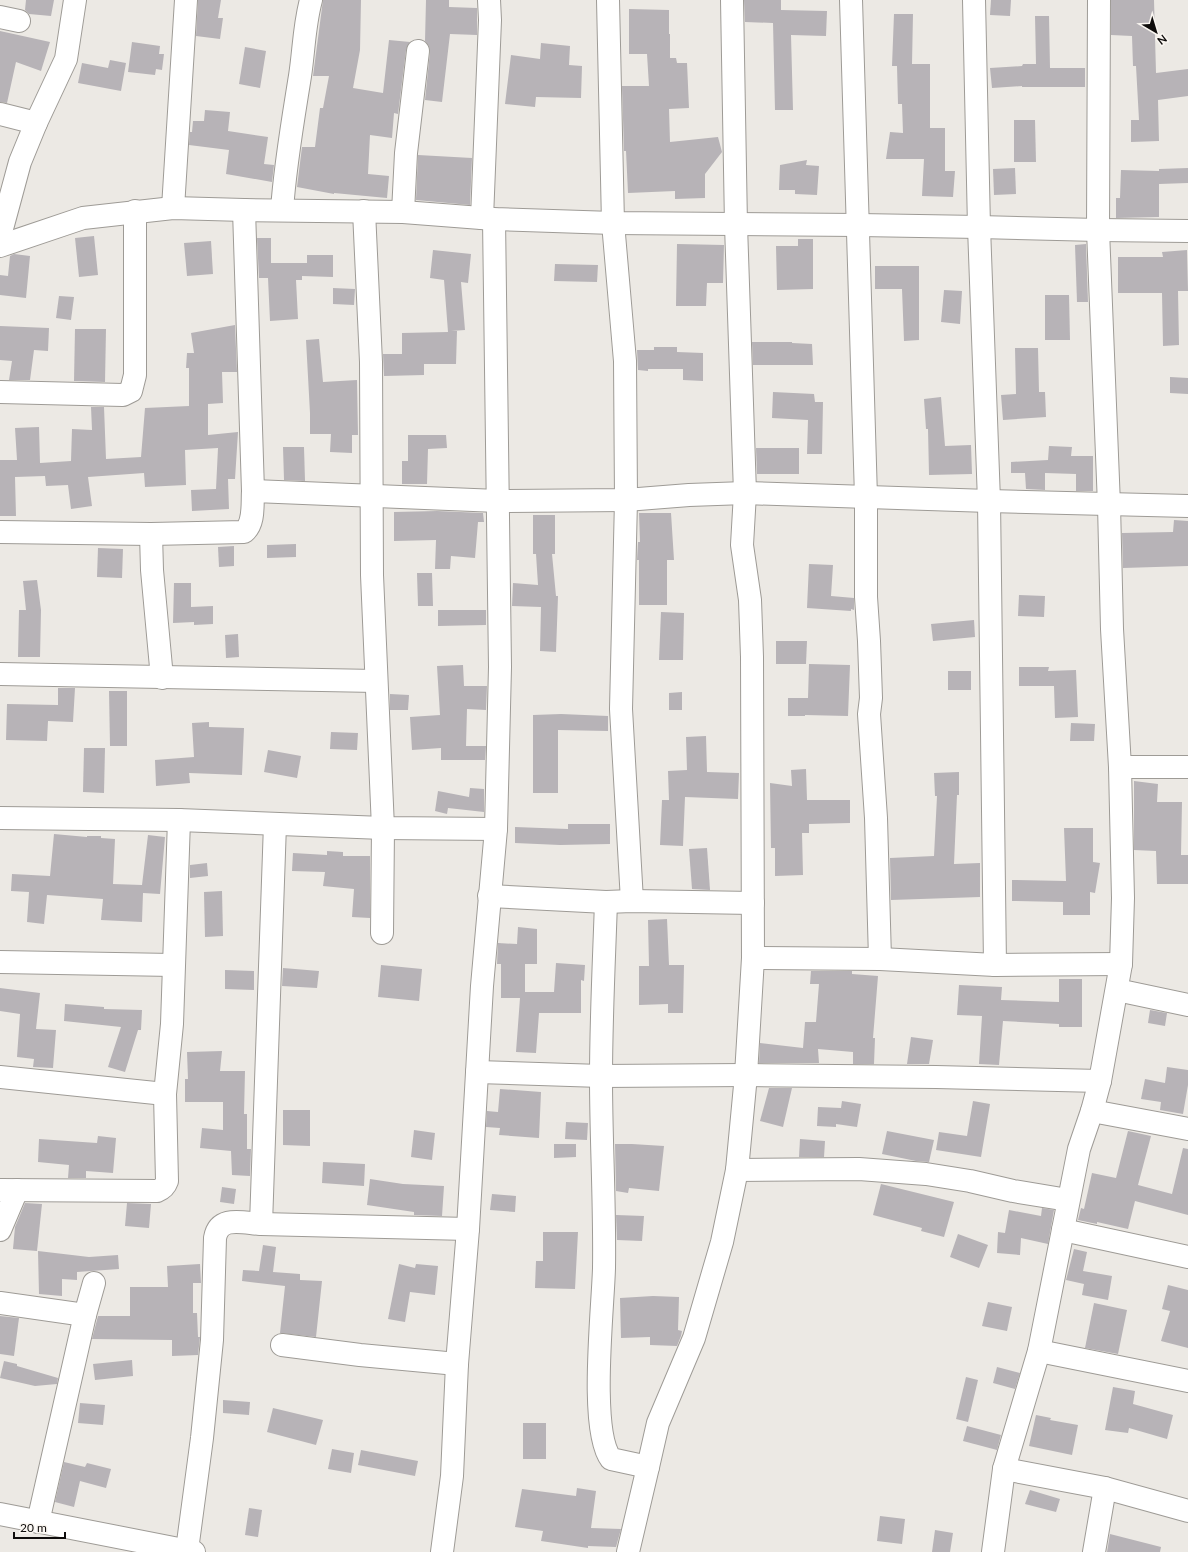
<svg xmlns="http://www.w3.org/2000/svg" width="1188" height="1552" font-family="Lato,sans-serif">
<rect width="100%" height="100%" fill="#ece9e4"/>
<g fill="#b7b3b7">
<polygon points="26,0 54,0 51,16 29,14 25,10"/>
<polygon points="198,0 221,0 218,18 223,18 220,39 196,36"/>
<polygon points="323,0 361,0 360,50 353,88 383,93 389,40 410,42 406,50 398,114 394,113 392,138 370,135 368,174 389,176 387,198 334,193 334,194 297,187 302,147 315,147 320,108 323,108 329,76 313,76"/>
<polygon points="426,0 449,0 449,7 477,8 477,35 450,34 442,102 425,100 430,52 429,46 425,41"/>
<polygon points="744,0 781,0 781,10 827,11 826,36 791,35 793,110 775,110 773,23 745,22"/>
<polygon points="991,0 1011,0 1010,16 990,15"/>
<polygon points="1111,0 1154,0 1156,73 1188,69 1188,96 1158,100 1159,141 1131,142 1131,120 1139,120 1136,66 1133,66 1132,36 1111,35"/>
<polygon points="629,9 669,10 669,34 670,34 670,58 676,58 677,63 687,63 689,108 669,109 670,142 718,137 722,152 705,174 705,198 675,199 675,191 628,193 626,151 624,151 622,86 649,86 647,54 629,54"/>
<polygon points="894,14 913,14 912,64 930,64 930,128 945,128 945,171 955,171 953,197 922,196 924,159 886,159 890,132 903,133 902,104 898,104 897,66 892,66"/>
<polygon points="1035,16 1049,16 1050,68 1085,68 1085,87 1022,87 1022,86 992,88 990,68 1022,66 1023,64 1036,64"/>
<polygon points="0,31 50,42 41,71 16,62 7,103 0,102"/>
<polygon points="132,42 160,46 159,54 164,54 162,70 156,69 155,75 128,72"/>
<polygon points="541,43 570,46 569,65 582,66 581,98 536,97 535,107 505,104 511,55 540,59"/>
<polygon points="245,47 266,51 260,88 239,84"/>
<polygon points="110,60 126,63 121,91 78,83 82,63 108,68"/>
<polygon points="205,110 230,112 228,131 268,137 264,164 274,165 272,182 226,174 229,150 189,145 190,132 192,132 193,121 204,121"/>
<polygon points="1014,120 1035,120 1036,162 1014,162"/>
<polygon points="418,155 472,158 470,205 416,200"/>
<polygon points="807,160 806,165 819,166 817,195 795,194 795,190 779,190 780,165"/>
<polygon points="1015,168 1016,194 994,195 993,169"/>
<polygon points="1188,168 1188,183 1159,184 1159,217 1116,218 1116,198 1120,198 1121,170 1159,171 1159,169"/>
<polygon points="94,236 98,275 79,277 75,238"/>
<polygon points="257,238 271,238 271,263 307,263 307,255 333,255 333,277 302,276 302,280 296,280 298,319 270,321 268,278 259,278"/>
<polygon points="798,239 813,239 813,289 777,290 776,246 798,246"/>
<polygon points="211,241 213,274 187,276 184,243"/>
<polygon points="677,244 724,245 723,283 707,283 706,306 676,306"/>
<polygon points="1086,244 1088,302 1077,302 1075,245"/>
<polygon points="433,250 471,254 468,283 461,282 465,330 451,331 457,331 456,364 424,364 424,375 384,376 383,354 402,354 402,333 448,332 444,280 430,278"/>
<polygon points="1187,250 1188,291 1178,291 1179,345 1163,346 1162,293 1118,293 1118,257 1163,257 1162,252"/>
<polygon points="14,254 30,256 26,298 0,295 0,275 8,276 10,256"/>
<polygon points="555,264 598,265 597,282 554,281"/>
<polygon points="875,266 919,266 919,340 904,341 902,289 875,289"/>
<polygon points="333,288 355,289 354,305 333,304"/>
<polygon points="944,290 962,291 960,324 941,322"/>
<polygon points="1045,295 1069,295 1070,340 1045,340"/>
<polygon points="59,296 74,297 71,320 56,318"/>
<polygon points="235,325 237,372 222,372 223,403 208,404 208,435 238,432 235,479 228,479 229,509 192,511 191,490 216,489 218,448 185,450 186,485 145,487 144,473 88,477 92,506 71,509 68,485 46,486 45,476 15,477 16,516 0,516 0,460 17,460 15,428 39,427 40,463 71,461 72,429 92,430 91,407 104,407 106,459 141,457 145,408 189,406 189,368 186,368 187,353 194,353 191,333"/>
<polygon points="0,326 49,328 48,351 34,350 30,380 9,380 12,361 0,360"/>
<polygon points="75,329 106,329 105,382 74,381"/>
<polygon points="319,339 323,382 357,380 358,435 352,435 352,453 330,452 331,434 310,434 310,413 306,340"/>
<polygon points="752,342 792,342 792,343 812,344 813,365 753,365"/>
<polygon points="654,347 677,347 677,352 703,353 703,381 683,380 683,369 648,369 648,371 638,370 637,350 654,350"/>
<polygon points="1015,348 1038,348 1039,392 1045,392 1046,417 1003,420 1001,395 1016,394"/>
<polygon points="1170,377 1188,378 1188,394 1170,393"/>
<polygon points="773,392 814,394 815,402 823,402 822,454 807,454 808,420 772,418"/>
<polygon points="941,397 945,446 971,445 972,474 929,475 928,429 926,429 924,399"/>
<polygon points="408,435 446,435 447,448 428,449 427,484 402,484 402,461 408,461"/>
<polygon points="1049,446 1072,447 1071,456 1093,456 1093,491 1076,491 1076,474 1045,473 1045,490 1026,489 1025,473 1011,473 1011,462 1048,460"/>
<polygon points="283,447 304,447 305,481 284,480"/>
<polygon points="756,448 799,448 799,474 757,474"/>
<polygon points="437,511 483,513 484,522 478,522 475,558 451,556 450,569 435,569 436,540 394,541 394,512"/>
<polygon points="639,513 671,513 674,560 667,560 667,605 639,605 639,560 637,560 638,542 640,542"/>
<polygon points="533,515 555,515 555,554 552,554 556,596 558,596 556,652 540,651 541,607 512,606 513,583 538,585 536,554 533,554"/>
<polygon points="1174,520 1188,521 1188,566 1123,568 1122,533 1173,532"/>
<polygon points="296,544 296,557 267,558 267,545"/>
<polygon points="234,546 234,566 219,567 218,547"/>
<polygon points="98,548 123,549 122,578 97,577"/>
<polygon points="809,564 833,565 831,596 854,598 854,610 851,609 851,611 807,608"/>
<polygon points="417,573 432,573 433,606 418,606"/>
<polygon points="37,580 41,610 40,657 18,657 19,610 26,610 23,581"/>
<polygon points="174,583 191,583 191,607 213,606 213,624 194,625 194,622 173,623"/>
<polygon points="1019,595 1045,596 1044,617 1018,616"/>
<polygon points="438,610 486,610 486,625 438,626"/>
<polygon points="661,612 684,613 683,660 659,660"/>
<polygon points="974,620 975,637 933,641 931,624"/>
<polygon points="238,634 239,657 226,658 225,635"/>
<polygon points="776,641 807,641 806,664 776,664"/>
<polygon points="809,664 850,665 848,716 805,715 805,716 788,716 788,698 808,698"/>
<polygon points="463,665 464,686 487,686 486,710 467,709 466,746 486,746 485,760 441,760 441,748 412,750 410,717 440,715 437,666"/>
<polygon points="1019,667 1049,667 1048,671 1076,670 1078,717 1055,718 1054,686 1019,686"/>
<rect x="948" y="671" width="23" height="19"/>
<polygon points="58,688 75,688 73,722 48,721 47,741 6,740 7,704 58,705"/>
<polygon points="109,691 127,691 127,746 110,746"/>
<polygon points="682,692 682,710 669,710 669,693"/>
<polygon points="390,694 409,695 408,710 390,710"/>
<polygon points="561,714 608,716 608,731 558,730 558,793 533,793 533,715"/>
<polygon points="209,722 209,727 244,728 242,775 189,773 190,783 156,786 155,760 194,757 192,723"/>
<polygon points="1071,723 1095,724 1094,741 1070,741"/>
<polygon points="331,732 358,733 357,750 330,749"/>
<polygon points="706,736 707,772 739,773 738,799 685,797 683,846 660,845 662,800 669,800 668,771 687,770 686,737"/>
<polygon points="84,748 105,748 104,793 83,792"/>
<polygon points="268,750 301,756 297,778 264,772"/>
<polygon points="806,769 807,800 850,800 850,823 809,824 809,833 802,833 803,875 775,876 775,848 771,848 770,783 792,786 791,770"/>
<polygon points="959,772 959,795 957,795 954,864 980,863 980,897 891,900 890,858 934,856 937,796 935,796 934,773"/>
<polygon points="1134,781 1158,784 1157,802 1182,802 1181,855 1188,855 1188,884 1157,884 1156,851 1134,850"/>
<polygon points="470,788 484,789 484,812 448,808 447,814 435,811 438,791 469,797"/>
<polygon points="568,824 610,824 610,844 560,845 515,843 515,827 568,829"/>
<polygon points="1064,828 1093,828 1093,862 1100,863 1095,893 1090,892 1090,915 1063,915 1063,902 1012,901 1012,880 1066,881"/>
<polygon points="54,834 87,837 87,836 101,836 101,838 115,839 113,884 142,885 148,835 165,837 160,894 143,893 142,922 101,920 103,899 47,895 44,924 27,922 29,892 11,891 12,874 50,876"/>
<polygon points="707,848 710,890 692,889 689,849"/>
<polygon points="327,851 343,852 343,856 370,856 370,918 352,917 354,889 323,886 325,872 292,871 293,853 327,855"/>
<polygon points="207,863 208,876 190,878 190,865"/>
<polygon points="222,891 223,936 205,937 204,892"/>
<polygon points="667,919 669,965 684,965 683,1013 668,1013 668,1004 639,1005 639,966 649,966 648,920"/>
<polygon points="518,927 537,929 537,964 525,964 525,992 554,992 556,963 585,965 584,981 581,980 581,1013 539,1013 536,1053 516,1052 520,998 501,998 501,964 497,964 498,943 517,944"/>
<polygon points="381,965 422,969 419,1001 378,997"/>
<polygon points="283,968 319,971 317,988 282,986"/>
<polygon points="225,970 254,971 254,990 225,989"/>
<polygon points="811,971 852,971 852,974 878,976 873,1038 875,1038 874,1064 853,1064 853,1052 818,1049 819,1063 759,1063 760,1043 803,1048 805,1022 816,1022 819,984 810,984"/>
<polygon points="1059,979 1082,979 1082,1027 1059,1027 1059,1024 1003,1021 999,1065 979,1064 982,1016 957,1015 959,985 1002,987 1001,1000 1059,1002"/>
<polygon points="0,988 40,993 36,1029 56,1030 53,1068 33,1067 34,1059 17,1057 20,1014 0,1011"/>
<polygon points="65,1004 104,1007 104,1009 142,1010 141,1030 138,1030 125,1072 108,1067 121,1027 64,1021"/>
<polygon points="1150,1010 1167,1013 1165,1026 1148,1023"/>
<polygon points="911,1037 933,1040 929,1064 907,1064"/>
<polygon points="222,1051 220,1071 245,1071 244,1114 247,1114 247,1149 251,1149 250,1176 232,1175 231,1151 200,1148 202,1128 223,1130 223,1102 185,1102 185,1079 188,1079 187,1052"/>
<polygon points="1167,1067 1188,1070 1188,1085 1183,1114 1160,1110 1161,1102 1141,1099 1145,1079 1165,1083"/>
<polygon points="769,1088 792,1088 783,1127 760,1121"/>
<polygon points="500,1089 541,1092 539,1138 499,1135 500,1128 486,1127 487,1111 498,1112"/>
<polygon points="842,1101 861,1104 857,1127 836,1124 836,1127 817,1126 818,1107 841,1108"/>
<polygon points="973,1101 990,1104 981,1157 936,1150 939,1132 967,1136"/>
<polygon points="283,1110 310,1110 310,1146 283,1145"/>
<polygon points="566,1122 588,1123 587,1140 565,1139"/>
<polygon points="414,1130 435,1133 432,1160 411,1157"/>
<polygon points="887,1131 934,1140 929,1162 916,1161 882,1154"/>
<polygon points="1128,1131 1151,1136 1138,1185 1172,1194 1183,1148 1188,1149 1188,1215 1135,1201 1128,1229 1097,1222 1097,1224 1078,1220 1081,1208 1084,1209 1092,1173 1116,1178"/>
<polygon points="98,1136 116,1138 113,1173 86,1171 86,1178 68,1178 69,1165 38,1162 39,1139 97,1143"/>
<polygon points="800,1139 825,1141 824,1157 799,1157"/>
<polygon points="554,1144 576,1144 576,1157 554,1158"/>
<polygon points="615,1144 632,1144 664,1146 659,1191 629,1188 628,1193 616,1191"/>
<polygon points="323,1162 365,1164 364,1186 322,1183"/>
<polygon points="370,1179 403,1184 444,1186 442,1216 414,1215 414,1212 367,1205"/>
<polygon points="881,1184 954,1202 944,1237 921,1231 922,1228 873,1215"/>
<polygon points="222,1187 236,1189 234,1204 220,1202"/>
<polygon points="492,1194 516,1196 515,1212 490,1210"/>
<polygon points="25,1203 42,1204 37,1251 13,1249 15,1227"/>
<polygon points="127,1203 151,1204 149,1228 125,1226"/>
<polygon points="1042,1208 1054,1210 1048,1244 1021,1238 1020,1255 997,1253 998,1232 1005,1233 1009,1210 1041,1216"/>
<polygon points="616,1215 644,1216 642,1241 617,1240"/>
<polygon points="543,1232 578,1232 575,1289 535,1288 536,1261 543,1261"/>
<polygon points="958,1234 988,1245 979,1268 950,1257"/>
<polygon points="263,1245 276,1247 273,1272 300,1274 300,1280 322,1281 316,1337 280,1333 285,1286 242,1281 243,1270 259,1271"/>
<polygon points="1074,1249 1087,1252 1083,1271 1112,1276 1108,1300 1082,1295 1084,1284 1066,1280"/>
<polygon points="38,1251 89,1257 118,1255 119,1269 77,1272 77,1280 62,1279 62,1296 39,1294"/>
<polygon points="200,1264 201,1283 193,1283 193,1313 197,1313 198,1337 200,1337 198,1355 172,1356 172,1340 92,1339 98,1316 130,1316 130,1287 168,1287 167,1266"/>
<polygon points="399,1264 415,1268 416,1264 438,1266 435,1295 410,1292 405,1322 388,1319"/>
<polygon points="1168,1285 1188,1290 1188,1348 1161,1341 1170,1311 1162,1309"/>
<polygon points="653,1296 679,1297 678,1330 682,1331 681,1336 677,1346 650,1345 650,1337 621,1338 620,1298"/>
<polygon points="988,1302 1012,1307 1007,1331 982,1326"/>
<polygon points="1094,1303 1127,1310 1118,1354 1085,1348"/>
<polygon points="0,1316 19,1318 14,1356 0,1354"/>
<polygon points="132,1360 133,1376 95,1380 93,1364"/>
<polygon points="4,1361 17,1364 17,1366 58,1378 57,1384 35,1386 0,1378"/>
<polygon points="997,1367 1020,1373 1015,1389 993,1383"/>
<polygon points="966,1377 978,1380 968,1422 956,1419"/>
<polygon points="1113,1387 1135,1391 1133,1404 1173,1415 1167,1439 1129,1428 1128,1433 1105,1430"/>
<polygon points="223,1400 250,1402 249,1415 223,1413"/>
<polygon points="80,1403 105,1405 103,1425 78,1423"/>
<polygon points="273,1408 323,1420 316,1445 267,1432"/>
<polygon points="1036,1415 1051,1418 1050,1420 1078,1425 1072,1455 1029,1446"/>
<rect x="523" y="1423" width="23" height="36"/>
<polygon points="967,1426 1001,1435 997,1450 963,1441"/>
<polygon points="332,1449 354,1453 351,1473 328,1469"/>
<polygon points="361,1450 418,1461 415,1476 358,1465"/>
<polygon points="64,1462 85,1467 87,1463 111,1469 106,1488 80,1481 74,1507 55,1502"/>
<polygon points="577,1488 596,1491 591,1528 621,1529 616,1547 588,1546 588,1548 541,1541 543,1531 515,1527 522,1489 576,1496"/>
<polygon points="1030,1490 1060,1499 1056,1512 1025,1504"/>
<polygon points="249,1508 262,1510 258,1537 245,1535"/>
<polygon points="880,1516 905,1519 902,1544 877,1541"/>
<polygon points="935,1530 953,1533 950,1552 932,1552"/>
<polygon points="1110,1534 1161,1547 1160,1552 1107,1552"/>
</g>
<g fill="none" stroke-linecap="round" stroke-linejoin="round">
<g stroke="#9e9b96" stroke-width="24">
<g id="minor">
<polyline points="608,0 613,223 625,361 626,500 621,709 632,901"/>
<polyline points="851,0 866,497 866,597 869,641 871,698 869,714 876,818 880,959"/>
<polyline points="974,0 979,227 989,501 995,965"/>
<polyline points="0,17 19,21"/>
<polyline points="0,114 36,123"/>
<polyline points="173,208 186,0"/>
<polyline points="244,210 253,491"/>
<path d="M282,210C285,165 293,120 300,76C304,50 304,26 311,0"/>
<polyline points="364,211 371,362 372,575 383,828 382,933"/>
<polyline points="403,212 406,153 418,51"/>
<polyline points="482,218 490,20 489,0"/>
<polyline points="0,236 20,162 36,123 66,59 75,0"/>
<polyline points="0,246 83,218 173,208 244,210 403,212 494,219 613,223 859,225 979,227 1098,230 1188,231"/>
<polyline points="0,392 123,395 131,391 135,375 135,211"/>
<path d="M0,532L151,534L244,532C255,523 252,504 253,491L498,501L626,500L689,495L745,493L989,501L1188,506"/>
<polyline points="151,534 152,570 162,678"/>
<polyline points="0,674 376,681"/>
<polyline points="1120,767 1188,767"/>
<polyline points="0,818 179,820 383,828 496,829"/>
<polyline points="489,896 606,902 632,901 753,903"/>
<path d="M606,902C604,961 601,1019 601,1078C601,1141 605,1205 604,1268C603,1308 589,1431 611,1459L648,1467"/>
<polyline points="753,958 880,959 995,965 1121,964"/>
<polyline points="0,962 173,965"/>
<polyline points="1117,990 1188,1005"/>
<polyline points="477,1072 601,1076 746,1075 936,1077 1100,1081"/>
<polyline points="0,1077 165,1094"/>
<polyline points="1092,1111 1188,1129"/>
<polyline points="737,1170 859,1169 926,1174 970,1181 1013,1191 1068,1200"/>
<path d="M0,1190L157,1191C162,1189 165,1187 167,1181L165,1094L172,1024L179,820"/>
<polyline points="261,1224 275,824"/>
<polyline points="0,1230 17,1190"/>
<polyline points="1063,1230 1188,1257"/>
<polyline points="0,1303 85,1315"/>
<polyline points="282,1345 360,1355 457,1364"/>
<polyline points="1039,1351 1188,1381"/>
<polyline points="1004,1469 1105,1488 1188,1511"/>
<polyline points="0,1514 194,1552"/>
<polyline points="38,1522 85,1315 94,1283"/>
<path d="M187,1550L202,1438L212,1340L215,1238C219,1215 243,1223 261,1224L468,1229"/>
<polyline points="442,1552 452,1476 457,1364 468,1229 482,986 496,829 500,667 494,219"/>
<polyline points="628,1552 648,1467 658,1423 694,1338 722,1242 737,1170 746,1075 753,958 752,657 750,600 742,545 745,493 736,225 732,0"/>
<polyline points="993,1552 1004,1469 1039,1351 1079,1149 1092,1111 1100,1081 1121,964 1123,898 1120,767 1112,629 1109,505 1098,230 1099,0"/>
<polyline points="1094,1552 1105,1488"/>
</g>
</g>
<use href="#minor" stroke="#fff" stroke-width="22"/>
</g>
<g transform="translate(1156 32) rotate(142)" stroke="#faf6f1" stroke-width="3" paint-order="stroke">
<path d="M0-3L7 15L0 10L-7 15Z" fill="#0e0c0b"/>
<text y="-6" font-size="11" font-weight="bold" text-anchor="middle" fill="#0e0c0b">N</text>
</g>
<path d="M14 1532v6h51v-6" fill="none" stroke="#0e0c0b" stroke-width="2"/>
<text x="20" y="1532" font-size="12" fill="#0e0c0b" stroke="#faf6f1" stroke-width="3" paint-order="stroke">20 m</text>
</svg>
